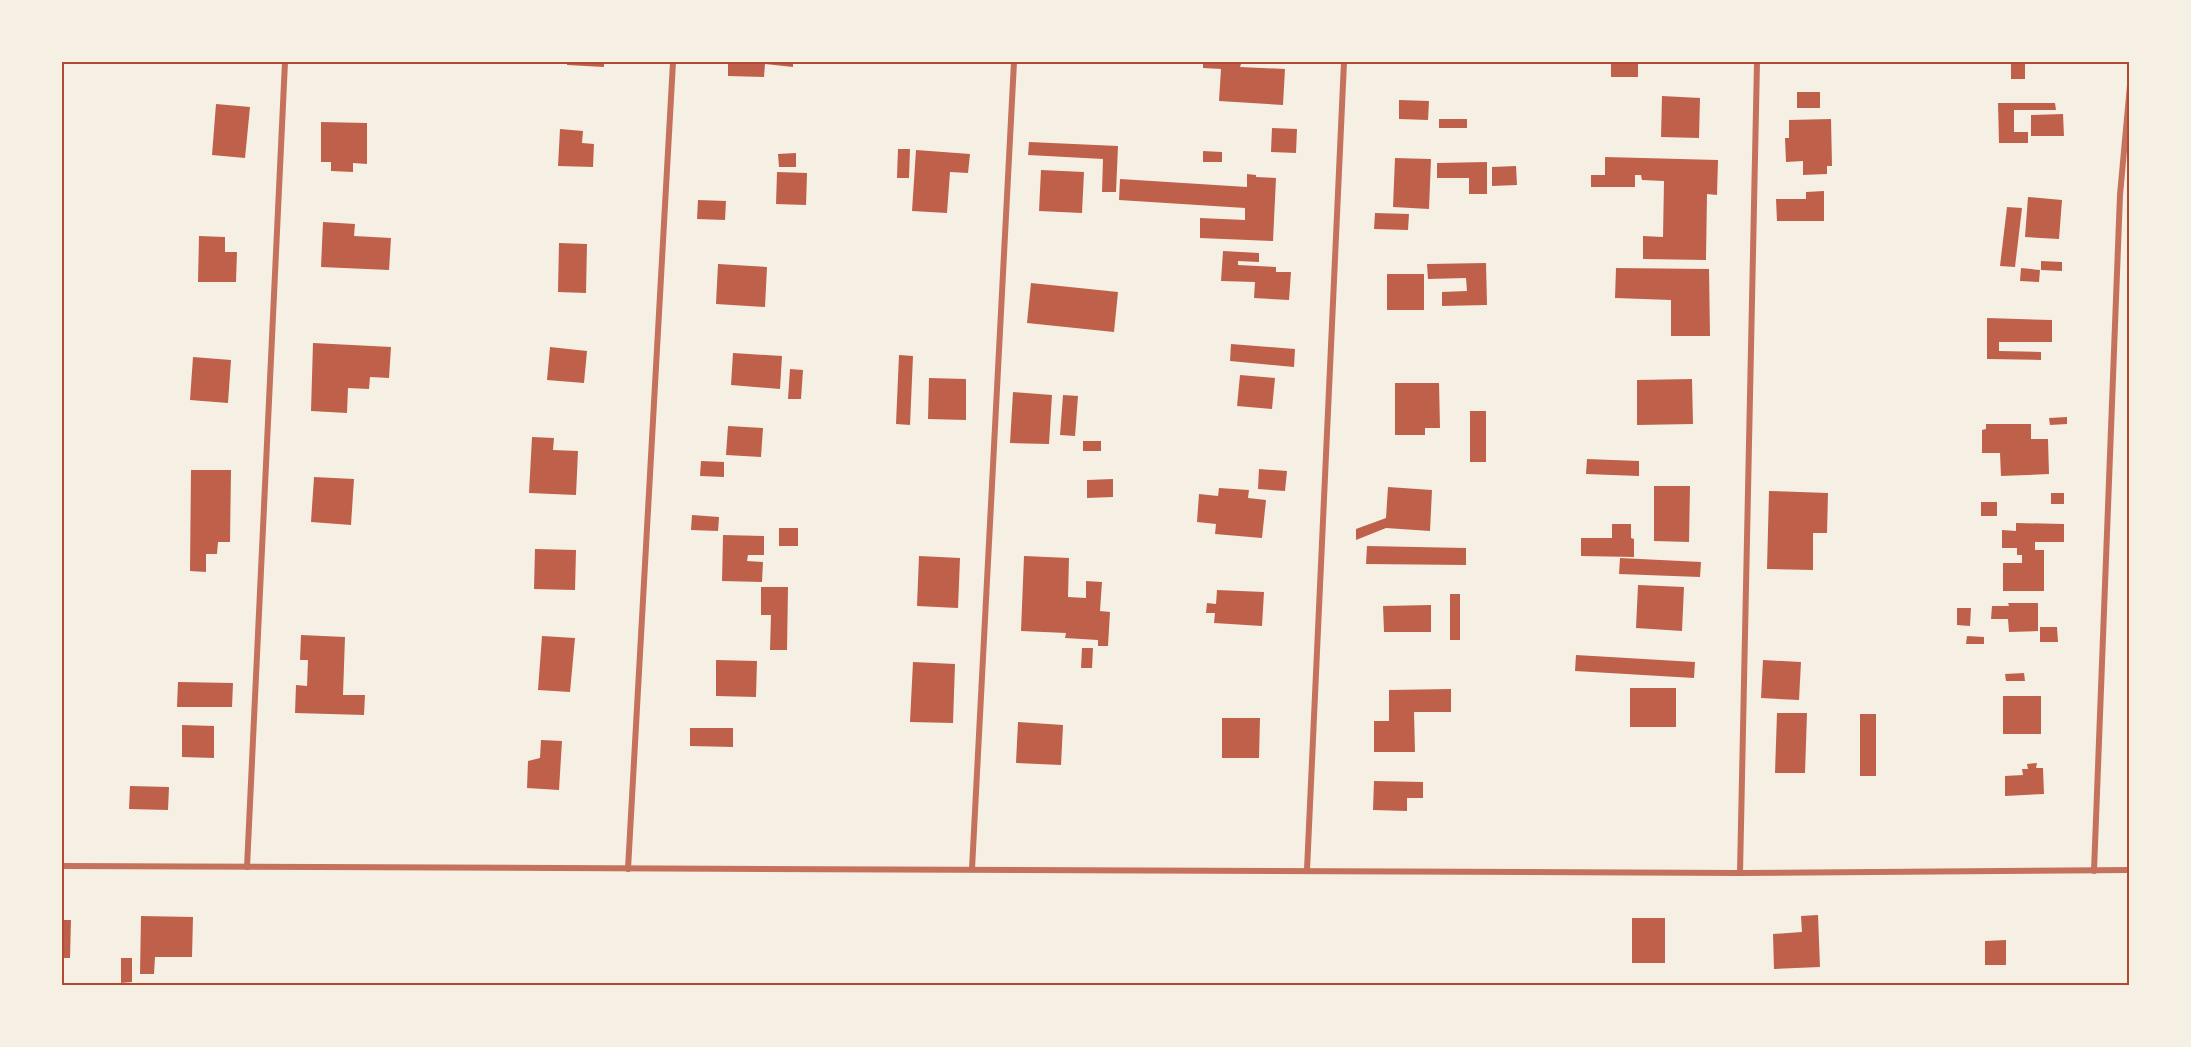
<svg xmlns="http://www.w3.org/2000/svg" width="2191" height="1047" font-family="'Nunito Sans',sans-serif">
<rect width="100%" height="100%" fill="#f6efe4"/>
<g fill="#bf614a">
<polygon points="567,62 604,62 604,67 567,65"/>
<polygon points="728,62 793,62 793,67 765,64 764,77 728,76"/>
<polygon points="1203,62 1226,62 1241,64 1240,67 1285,69 1283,105 1219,101 1221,69 1203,68"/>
<rect x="2011" y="62" width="14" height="17"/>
<rect x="1611" y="63" width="27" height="14"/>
<rect x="1797" y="92" width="23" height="16"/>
<polygon points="1662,96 1700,98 1699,138 1661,137"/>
<polygon points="1399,100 1429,101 1428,120 1399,119"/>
<polygon points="1998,103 2055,103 2056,110 2014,110 2014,132 2028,132 2028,143 1999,143"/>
<polygon points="216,104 250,107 245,158 212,155"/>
<polygon points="2063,114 2064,136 2031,136 2031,115"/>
<rect x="1439" y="119" width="28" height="9"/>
<polygon points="1831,119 1832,166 1827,166 1827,174 1803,175 1803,161 1786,162 1785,138 1789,138 1789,120"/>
<polygon points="321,122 367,123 367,164 353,163 353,172 331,171 331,162 321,162"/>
<polygon points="1272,128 1297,129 1296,153 1271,152"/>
<polygon points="560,129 583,131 582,143 594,144 593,167 558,166"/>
<polygon points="1029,142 1118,146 1116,192 1102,192 1103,159 1028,155"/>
<polygon points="898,149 910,149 909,178 897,178"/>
<polygon points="916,150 970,154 968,173 950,172 947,213 912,211"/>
<polygon points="1203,151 1222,152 1222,162 1203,162"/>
<polygon points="796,153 796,167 779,167 778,154"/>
<polygon points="1605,157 1718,160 1717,195 1707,194 1706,260 1643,259 1643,236 1663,237 1664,181 1642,180 1641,175 1635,175 1635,187 1591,187 1591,175 1605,175"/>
<polygon points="1395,158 1431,159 1429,209 1393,207"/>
<polygon points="1487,162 1487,194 1469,194 1469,178 1437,178 1437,163"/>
<polygon points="1516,166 1517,185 1492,186 1492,167"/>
<polygon points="1041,170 1084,172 1082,213 1039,211"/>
<polygon points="777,172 807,173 806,205 776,204"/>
<polygon points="1247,174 1256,175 1256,177 1276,178 1273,241 1200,238 1200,218 1245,220 1245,208 1119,200 1120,179 1247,187"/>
<polygon points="1824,191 1824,221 1777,221 1776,199 1806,199 1806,192"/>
<polygon points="2028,197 2062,200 2059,239 2025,237"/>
<polygon points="698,200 726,201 725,220 697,219"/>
<polygon points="2007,207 2022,208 2015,267 2000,266"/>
<polygon points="1375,213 1409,214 1408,230 1374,229"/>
<polygon points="323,222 355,224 354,236 391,238 389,270 321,267"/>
<polygon points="199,236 225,237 225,252 237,252 236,282 198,282"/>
<polygon points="559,243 587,244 586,293 558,292"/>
<polygon points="1223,251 1259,253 1259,262 1238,261 1238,265 1276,267 1276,272 1291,272 1289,300 1254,298 1255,282 1221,281"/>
<polygon points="2041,261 2062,262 2062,271 2041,270"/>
<polygon points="1486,263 1487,305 1442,306 1442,292 1467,291 1466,278 1428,279 1427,264"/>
<polygon points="718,264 767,267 765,307 716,304"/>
<polygon points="1616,268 1709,269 1710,336 1671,336 1671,300 1615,298"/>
<polygon points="2021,268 2040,270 2039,282 2020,281"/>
<rect x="1387" y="274" width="37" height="36"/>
<polygon points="1031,283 1118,292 1114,332 1027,323"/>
<polygon points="1987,318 2052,320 2052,342 1999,342 1999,351 2041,352 2041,360 1987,359"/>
<polygon points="313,343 391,347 389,378 370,377 369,389 348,388 347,413 311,411"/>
<polygon points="1231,344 1295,349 1294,367 1230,361"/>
<polygon points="550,347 587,351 584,383 547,380"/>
<polygon points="733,353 782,356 780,389 731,385"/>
<polygon points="899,355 913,356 910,425 896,424"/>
<polygon points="193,357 231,360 228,403 190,400"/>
<polygon points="790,369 803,370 801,399 788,399"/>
<polygon points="1240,375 1275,378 1272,409 1237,406"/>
<polygon points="929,378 966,379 966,420 928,419"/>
<polygon points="1692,379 1693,424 1637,425 1637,380"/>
<polygon points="1395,383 1439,383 1440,428 1425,428 1425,435 1395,435"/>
<polygon points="1013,392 1052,395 1049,444 1010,443"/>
<polygon points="1063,395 1078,396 1075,436 1060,435"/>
<rect x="1470" y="411" width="16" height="51"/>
<polygon points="2067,417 2067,424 2050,425 2049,418"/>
<polygon points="1986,424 2031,424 2031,439 2048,439 2049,474 2001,476 2000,453 1982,453 1982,430 1986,429"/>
<polygon points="728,426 763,428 761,457 726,455"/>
<polygon points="532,437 554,438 553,450 578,451 576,495 529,493"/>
<rect x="1083" y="441" width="18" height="10"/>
<polygon points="1587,459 1639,461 1639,476 1586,474"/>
<polygon points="701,461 724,462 724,477 700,476"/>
<polygon points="1259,469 1287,471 1285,491 1258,489"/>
<polygon points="191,470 231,470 230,542 218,542 217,554 206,554 206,572 190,571"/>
<polygon points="314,477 354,479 351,525 311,522"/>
<polygon points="1113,479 1113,497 1087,498 1087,480"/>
<polygon points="1654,486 1690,486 1689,542 1654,541"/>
<polygon points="1388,487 1432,490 1430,531 1386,528 1356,540 1356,529 1386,518"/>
<polygon points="1219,488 1249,490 1248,498 1266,500 1262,538 1215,534 1216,524 1197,522 1199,494 1218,496"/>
<polygon points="1769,491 1828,493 1827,533 1813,533 1813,570 1767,569"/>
<rect x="2051" y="493" width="13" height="11"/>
<rect x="1981" y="502" width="16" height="14"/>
<polygon points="692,515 719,517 718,531 691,530"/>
<polygon points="2016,523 2064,524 2064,542 2035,542 2035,550 2044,550 2044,591 2003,591 2003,563 2022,563 2022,555 2017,555 2017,548 2002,548 2002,530 2016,531"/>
<polygon points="1612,524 1631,524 1631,538 1634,539 1634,557 1581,556 1581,538 1612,538"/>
<rect x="779" y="528" width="19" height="18"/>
<polygon points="723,535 764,536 764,555 748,555 747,561 763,562 762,582 722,581"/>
<polygon points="1367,546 1466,548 1466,565 1366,564"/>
<polygon points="535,549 576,550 575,590 534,589"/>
<polygon points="919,556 960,558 958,608 917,606"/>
<polygon points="1024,556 1069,558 1068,597 1086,598 1086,581 1102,582 1100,611 1110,612 1108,646 1098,646 1098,640 1065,638 1066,633 1021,631"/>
<polygon points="1620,558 1701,562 1700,577 1619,574"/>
<polygon points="1638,585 1684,587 1682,631 1636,628"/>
<polygon points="761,587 788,587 787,650 770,650 771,615 761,615"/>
<polygon points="1217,590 1264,592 1262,626 1214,623 1215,613 1206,613 1207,603 1216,604"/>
<rect x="1450" y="594" width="10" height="46"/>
<polygon points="2008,603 2038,603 2038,631 2009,632 2008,619 1991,619 1992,606 2009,606"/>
<polygon points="1431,605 1431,632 1384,632 1383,606"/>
<polygon points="1957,608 1971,608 1970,626 1957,625"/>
<polygon points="2040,627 2057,627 2058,642 2040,642"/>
<polygon points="301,635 345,637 343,695 365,695 364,715 295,713 296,685 307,686 308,660 300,660"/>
<polygon points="542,636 575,638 570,692 538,690"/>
<polygon points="1967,636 1984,637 1984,644 1966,644"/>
<polygon points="1082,648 1093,648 1092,668 1081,668"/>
<polygon points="1576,655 1695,662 1694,678 1575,671"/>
<polygon points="716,660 757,661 756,697 716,696"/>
<polygon points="1763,660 1801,662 1799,700 1761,698"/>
<polygon points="913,662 955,664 953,723 910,722"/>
<polygon points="2024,673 2025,681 2006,681 2005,674"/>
<polygon points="178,682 233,683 232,707 177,707"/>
<rect x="1630" y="688" width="46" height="39"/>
<polygon points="1451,689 1451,712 1414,712 1415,752 1374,752 1374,721 1389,721 1389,690"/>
<rect x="2003" y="696" width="38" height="38"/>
<polygon points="1777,713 1807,713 1805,773 1775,773"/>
<rect x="1860" y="714" width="16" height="62"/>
<polygon points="1222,718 1260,718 1259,758 1222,758"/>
<polygon points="1018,722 1063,725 1061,765 1016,763"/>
<polygon points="182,725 214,726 214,758 182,757"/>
<polygon points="690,728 733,728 733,747 690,746"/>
<polygon points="541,740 562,741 559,790 527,788 528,761 540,758"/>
<polygon points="2037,763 2036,768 2043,768 2044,794 2005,796 2005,776 2023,775 2022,769 2028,769 2027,764"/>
<polygon points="1374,781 1423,782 1423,798 1407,798 1407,811 1373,810"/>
<polygon points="130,786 169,787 168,810 129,809"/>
<polygon points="1818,915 1820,967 1774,969 1773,934 1802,932 1801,916"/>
<polygon points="141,916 193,917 192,957 155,957 154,974 140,974"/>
<rect x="1632" y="918" width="33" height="45"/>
<polygon points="62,920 71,920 70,958 62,958"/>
<polygon points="2006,940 2006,965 1985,965 1985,941"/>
<polygon points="121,958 132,958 132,982 121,983"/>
</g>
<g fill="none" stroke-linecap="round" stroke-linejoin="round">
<g stroke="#c5725c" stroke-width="6">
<polyline points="62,866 1740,873 2130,870"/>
<polyline points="247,867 285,62"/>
<polyline points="628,869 673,62"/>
<polyline points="972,869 1014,62"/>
<polyline points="1307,870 1344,62"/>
<polyline points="2094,871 2120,195 2130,85"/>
<polyline points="1740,873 1757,62"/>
</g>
</g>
<rect width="2191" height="1047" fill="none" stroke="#f6efe4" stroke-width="126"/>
<rect x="63" y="63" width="2065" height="921" fill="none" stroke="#b5482f" stroke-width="2"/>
</svg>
